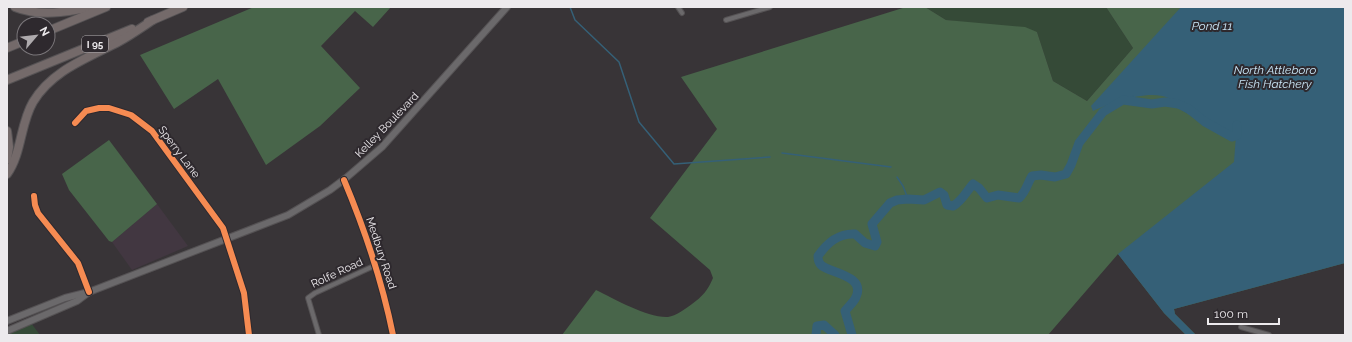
<svg xmlns="http://www.w3.org/2000/svg" width="1352" height="342" font-family="Raleway,sans-serif">
<rect width="100%" height="100%" fill="#383437"/>
<polygon fill="#423741" points="157,204 188,246 132,270 112,242"/>
<g fill="#354a37">
<polygon points="925,7 1106,7 1133,48 1087,101 1053,81 1037,32 946,20"/>
<polygon points="31,323 40,335 7,335 7,334"/>
</g>
<g fill="#48654a">
<polygon points="254,7 391,7 373,27 355,11 321,46 360,88 320,126 266,165 218,79 174,109 140,55"/>
<path d="M906,7H925L946,20L1025,27L1037,32L1053,81L1087,101L1133,48L1106,7H1345V263L1174,309L1175,314L1196,335H1186L1164,313L1118,254L1048,335H562L596,290C615,299 647,318 668,317C676,316 685,309 692,304C702,297 708,290 713,278L710,270L650,218L717,129L681,77Z"/>
<polygon points="109,140 157,204 112,242 109,241 69,190 62,174"/>
</g>
<path fill="#356077" d="M1181,7H1345V263L1174,309L1175,314L1196,335H1186L1164,313L1118,254L1234,162L1236,135H1229C1212,126 1192,118 1177,107C1173,104 1172,100 1168,98C1149,89 1111,103 1093,111L1091,106Z"/>
<g fill="none" stroke-linecap="round" stroke-linejoin="round">
<g stroke="#356077" stroke-width="1.5">
<polyline points="570,7 575,20 619,62 639,122 674,164 770,157"/>
<polyline points="1133,96 1133,101"/>
<polyline points="782,153 891,167"/>
<polyline points="897,177 903,186 908,199"/>
</g>
<g stroke="#356077" stroke-width="9">
<polyline points="816,335 817,326 824,325 835,335"/>
<path d="M852,335L845,311C848,307 854,302 856,297C866,275 829,273 821,265C819,263 818,259 818,256C827,243 838,233 855,234L865,243L875,246L877,242L872,224L890,203L897,200L908,199L924,200L940,192L944,195L947,205L953,206C962,201 966,192 973,184L979,188L987,198L998,195L1019,198C1026,192 1027,184 1032,176L1041,175L1055,177L1066,174L1071,165L1079,143L1103,112L1123,100L1152,104L1165,102L1178,104L1189,109L1205,122L1232,137L1237,135V125"/>
</g>
<g stroke="#555254" stroke-width="6">
<g id="street">
<polyline points="678,7 682,13"/>
<polyline points="726,20 770,7"/>
<polyline points="75,123 86,111 99,108 109,108 131,115 152,131 223,228 244,293 249,335"/>
<path d="M344,180C365,230 382,281 393,335"/>
<polyline points="34,196 35,205 38,213 78,263 89,292"/>
<polyline points="1241,327 1269,335"/>
<polyline points="319,335 308,298 315,293 376,265"/>
</g>
</g>
<g stroke="#555254" stroke-width="8">
<g id="secondary">
<polyline points="7,321 65,298 89,292 288,215 330,190 346,178 382,147 507,7"/>
<polyline points="7,331 77,301 89,292"/>
</g>
</g>
<g stroke="#555254" stroke-width="10">
<g id="highway">
<path d="M15,7C40,17 66,12 92,7"/>
<polyline points="148,22 183,7"/>
<polyline points="48,31 106,7"/>
<polyline points="7,48 24,41"/>
<polyline points="7,80 132,29"/>
<polyline points="7,131 9,147 7,159"/>
<path d="M7,174C22,153 20,124 33,102C52,70 88,58 120,41C131,35 142,27 153,20"/>
</g>
</g>
<use href="#street" stroke="#6b696b" stroke-width="4"/>
<use href="#secondary" stroke="#6b696b" stroke-width="6"/>
<use href="#highway" stroke="#746a6a" stroke-width="8"/>
<g stroke="#2e292e" stroke-width="8">
<g id="cycleway">
<polyline points="75,123 86,111 99,108 109,108 131,115 152,131 223,228 244,293 249,335"/>
<path d="M344,180C365,230 382,281 393,335"/>
<polyline points="34,196 35,205 38,213 78,263 89,292"/>
</g>
</g>
<use href="#cycleway" stroke="#f68b52" stroke-width="6"/>
</g>
<g text-anchor="middle" dominant-baseline="central" stroke-width="4" stroke-linejoin="round" paint-order="stroke">
<rect fill="#2e292e" stroke="#b4b0b4" stroke-width="1" x="82" y="36" width="26" height="16" rx="3"/>
<g font-size="10" font-weight="bold" fill="#edeaed">
<text x="95" y="44">I 95</text>
</g>
<g font-size="11" fill="#edeaed" stroke="#2e292e">
<text transform="translate(387 125) rotate(-46)">Kelley Boulevard</text>
<text transform="translate(179 152) rotate(53)">Sperry Lane</text>
<text transform="translate(381 253) rotate(72)">Medbury Road</text>
<text transform="translate(337 273) rotate(-25)">Rolfe Road</text>
</g>
<g font-size="12" font-style="italic" fill="#cae6f7" stroke="#2e292e">
<text x="1212" y="26">Pond 11</text>
<text x="1275" y="70">North Attleboro<tspan x="1275" dy="14">Fish Hatchery</tspan></text>
</g>
</g>
<rect width="1352" height="342" fill="none" stroke="#edeaed" stroke-width="16"/>
<g transform="translate(36 36) rotate(62)"><circle r="19" fill="#2e292e" stroke="#7a767a"/>
<path d="M0-3L7 15L0 10L-7 15Z" fill="#aeaaad"/>
<text y="-6" font-size="11" font-weight="bold" text-anchor="middle" fill="#edeaed">N</text>
</g>
<path d="M1208 318v6h71v-6" fill="none" stroke="#edeaed" stroke-width="2"/>
<text x="1214" y="318" font-size="12" fill="#edeaed" stroke="#2e292e" stroke-width="3" paint-order="stroke">100 m</text>
</svg>
